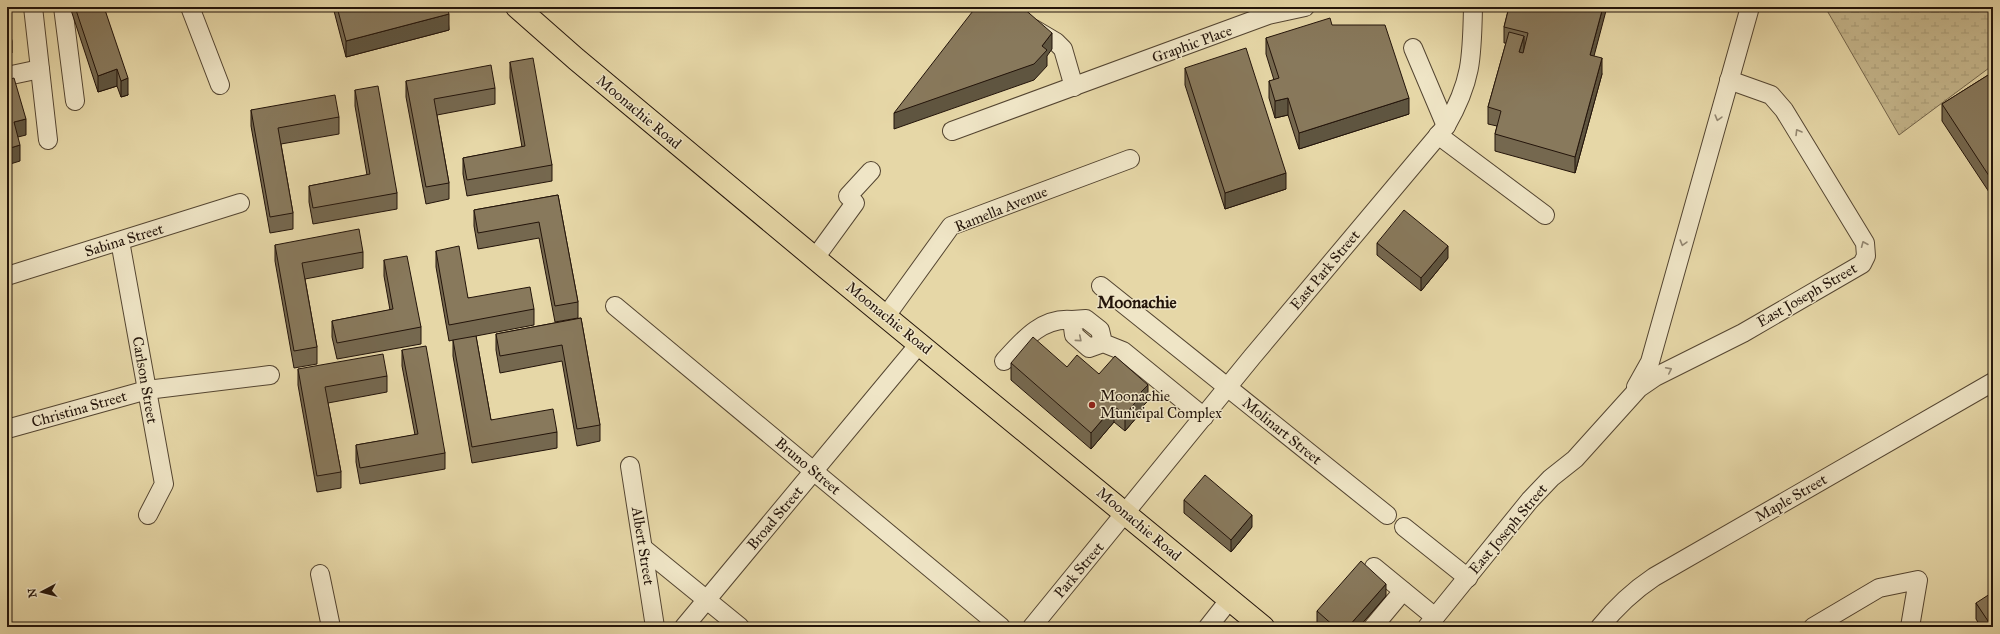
<svg xmlns="http://www.w3.org/2000/svg" width="2000" height="634" font-family="'IM FELL Great Primer',serif">
<defs>
<pattern id="wetland-marsh" width="20" height="14" patternUnits="userSpaceOnUse"><rect width="20" height="14" fill="#c5b68c"/><path d="M1 5h8M5 5V1M11 12h8M15 12V8" fill="none" stroke="#a99c77"/></pattern>
</defs>
<rect width="100%" height="100%" fill="#e6d7a7"/>
<filter id="stains"><feTurbulence type="fractalNoise" baseFrequency=".005" numOctaves="4"/><feColorMatrix values="0 0 0 0 .2 0 0 0 0 .09 0 0 0 0 .02 0 0 0 .5 -.17"/></filter>
<radialGradient id="worn" r=".72"><stop offset=".6" stop-color="#630" stop-opacity="0"/><stop offset="1" stop-color="#630" stop-opacity=".3"/></radialGradient>
<polygon fill="url(#wetland-marsh)" stroke="#74654b" points="1825,7 1993,7 1993,65 1899,135"/>
<g fill="none" stroke-linecap="round" stroke-linejoin="round">
<g stroke="#544531" stroke-width="20">
<g id="minor">
<polyline points="33,7 48,140"/>
<polyline points="63,7 75,101"/>
<polyline points="190,7 220,85"/>
<polyline points="1034,29 1056,42 1063,49 1074,87"/>
<polyline points="1413,48 1446,126"/>
<polyline points="7,76 40,69"/>
<polyline points="952,131 1268,15 1305,7"/>
<polyline points="1438,135 1545,215"/>
<polyline points="120,241 164,484 148,515"/>
<polyline points="815,258 855,203 848,196 871,171"/>
<polyline points="7,276 240,203"/>
<polyline points="1101,286 1387,515"/>
<polyline points="615,306 1001,627"/>
<polyline points="886,316 951,226 1130,159"/>
<polyline points="1103,343 1100,330 1086,319 1072,320 1074,335 1089,348 1103,343 1123,351 1204,417"/>
<path d="M1004,361C1023,340 1042,317 1072,320"/>
<polyline points="1636,387 1650,362 1750,7"/>
<polyline points="7,429 147,390 270,375"/>
<polyline points="630,466 655,627"/>
<polyline points="1404,527 1468,578"/>
<polyline points="643,548 740,627"/>
<polyline points="1374,567 1435,617"/>
<polyline points="320,574 331,627"/>
<polyline points="684,627 920,343"/>
<path d="M1032,627L1252,357L1446,126C1472,81 1472,57 1473,7"/>
<polyline points="1208,627 1230,599"/>
<polyline points="1373,627 1403,591"/>
<polyline points="1427,627 1530,500 1551,478 1575,459 1639,388 1655,377 1743,333 1862,264 1866,256 1865,243 1784,110 1771,95 1729,80"/>
<path d="M1600,627C1616,607 1633,591 1654,577L1993,382"/>
<polyline points="1813,627 1879,588 1918,580 1910,627"/>
</g>
</g>
<g stroke="#23140a" stroke-width="24">
<polyline id="major" points="517,7 576,59 823,265 1263,627"/>
</g>
<use href="#minor" stroke="#efe5c6" stroke-width="18"/>
<use href="#major" stroke="#e6d7a7" stroke-width="22"/>
</g>
<g fill="#75684f" stroke="#23140a">
<polygon points="70,7 104,7 128,95 121,97 117,86 98,92"/>
<polygon points="334,7 447,7 449,30 346,57 334,11"/>
<polygon points="1509,7 1594,56 1602,74 1575,173 1495,151 1495,134 1497,126 1488,124 1488,107 1506,43 1504,43 1504,27"/>
<polygon points="1332,25 1409,114 1299,149 1288,115 1275,118 1269,98 1269,81 1274,80 1266,54 1266,38"/>
<polygon points="510,62 552,165 552,181 467,196 463,174 463,158 522,147 510,78"/>
<polygon points="1185,68 1286,189 1225,209 1185,85"/>
<polygon points="1993,72 1993,198 1942,121 1942,104"/>
<polygon points="406,81 495,88 495,104 437,115 449,183 449,199 426,204 406,97"/>
<polygon points="355,90 397,193 397,209 313,224 309,202 309,186 367,175 355,106"/>
<polygon points="251,110 339,117 339,134 281,144 293,213 293,229 270,233 251,126"/>
<polygon points="558,195 578,302 578,318 555,322 539,238 478,249 474,226 474,210"/>
<polygon points="1377,243 1448,258 1421,291 1377,255"/>
<polygon points="275,245 363,252 363,268 305,279 317,347 317,364 294,368 275,261"/>
<polygon points="436,251 468,298 534,309 534,325 476,336 491,420 557,432 557,448 472,463 453,356 453,340 449,341 436,267"/>
<polygon points="384,260 421,327 421,344 337,359 332,337 332,321 390,310 384,276"/>
<polygon points="581,318 600,425 600,441 577,446 562,361 500,373 496,350 496,334"/>
<polygon points="402,350 445,453 445,469 360,484 356,462 356,445 415,435 402,366"/>
<polygon points="1011,363 1067,367 1099,374 1148,401 1143,406 1143,410 1125,431 1114,422 1091,449 1011,380"/>
<polygon points="298,369 387,376 387,392 328,403 341,472 341,488 317,492 298,385"/>
<polygon points="1184,500 1252,527 1231,552 1184,513"/>
<polygon points="1386,596 1359,627 1321,627 1317,624 1317,611"/>
<polygon points="1976,603 1993,627 1981,627 1976,619"/>
</g>
<g fill="#5f5540" stroke="#23140a">
<polygon points="1603,7 1607,7 1590,71 1590,55"/>
<polygon points="449,14 449,30 346,57 346,41"/>
<polygon points="1052,33 1052,49 1047,56 1047,66 1034,80 894,129 894,113 1042,46"/>
<polygon points="1524,36 1524,52 1519,68 1519,52"/>
<polygon points="12,41 12,53 7,54 7,42"/>
<polygon points="1602,58 1602,74 1575,173 1575,157"/>
<polygon points="117,69 117,86 98,92 98,76"/>
<polygon points="128,78 128,95 121,97 121,81"/>
<polygon points="1288,98 1288,115 1275,118 1275,101"/>
<polygon points="1409,98 1409,114 1299,149 1299,133"/>
<polygon points="26,119 26,135 14,138 14,122"/>
<polygon points="20,145 20,161 7,165 7,149"/>
<polygon points="1286,173 1286,189 1225,209 1225,193"/>
<polygon points="1448,246 1448,258 1421,291 1421,278"/>
<polygon points="1148,385 1148,401 1143,406 1143,410 1125,431 1125,415 1141,392"/>
<polygon points="1114,406 1114,422 1091,449 1091,433"/>
<polygon points="1252,515 1252,527 1231,552 1231,540"/>
<polygon points="1386,584 1386,596 1359,627 1348,627"/>
</g>
<g fill="#88795c" stroke="#23140a">
<polygon points="75,7 104,7 128,78 121,81 117,69 98,76"/>
<polygon points="337,7 447,7 449,14 346,41"/>
<polygon points="976,7 1022,7 1052,33 1042,46 1047,50 1034,64 894,113"/>
<polygon points="1509,7 1603,7 1590,55 1602,58 1575,157 1495,134 1501,111 1488,107 1509,32 1524,36 1519,52 1523,53 1528,33 1504,27"/>
<polygon points="1330,18 1332,25 1385,25 1409,98 1299,133 1288,98 1275,101 1269,81 1279,78 1266,38"/>
<polygon points="7,19 12,41 7,42"/>
<polygon points="1246,48 1286,173 1225,193 1185,68"/>
<polygon points="533,58 552,165 467,180 463,158 525,146 510,62"/>
<polygon points="491,65 495,88 434,99 449,183 426,187 406,81"/>
<polygon points="1993,72 1993,182 1942,104"/>
<polygon points="14,78 26,119 14,122 20,145 7,149 7,80"/>
<polygon points="378,86 397,193 313,208 309,186 370,174 355,90"/>
<polygon points="335,95 339,117 278,128 293,213 270,217 251,110"/>
<polygon points="558,195 578,302 555,306 539,222 478,233 474,210"/>
<polygon points="1404,210 1448,246 1421,278 1377,243"/>
<polygon points="359,229 363,252 302,263 317,347 294,351 275,245"/>
<polygon points="459,246 468,298 530,287 534,309 449,325 436,251"/>
<polygon points="407,256 421,327 337,343 332,321 393,309 384,260"/>
<polygon points="581,318 600,425 577,429 562,345 500,356 496,334"/>
<polygon points="476,336 491,420 553,409 557,432 472,447 453,340"/>
<polygon points="1033,337 1067,367 1077,355 1099,374 1115,356 1148,385 1141,392 1143,393 1125,415 1114,406 1091,433 1011,363"/>
<polygon points="426,346 445,453 360,468 356,445 418,434 402,350"/>
<polygon points="383,354 387,376 325,387 341,472 317,476 298,369"/>
<polygon points="1205,475 1252,515 1231,540 1184,500"/>
<polygon points="1361,561 1386,584 1348,627 1335,627 1317,611"/>
<polygon points="1993,592 1993,627 1992,627 1976,603"/>
</g>
<defs><path id="oneway-chevron" d="M-2-3.5L2.5 0L-2 3.5" fill="none" stroke-width="1.6" stroke-linecap="round" stroke-linejoin="round"/></defs>
<g stroke="#938771">
<use href="#oneway-chevron" transform="translate(1718 118) rotate(106)"/>
<use href="#oneway-chevron" transform="translate(1798 132) rotate(-121)"/>
<use href="#oneway-chevron" transform="translate(1683 243) rotate(106)"/>
<use href="#oneway-chevron" transform="translate(1864 244) rotate(-113)"/>
<use href="#oneway-chevron" transform="translate(1079 339) rotate(40)"/>
<use href="#oneway-chevron" transform="translate(1669 370) rotate(-26)"/>
</g>
<circle fill="#8f2418" stroke="#efe5c6" stroke-width="1.5" cx="1092" cy="405" r="4"/>
<g text-anchor="middle" dominant-baseline="central" stroke-width="3" stroke-linejoin="round" paint-order="stroke">
<g font-size="15" fill="#23140a" stroke="#efe5c6">
<text transform="translate(1192 44) rotate(-20)">Graphic Place</text>
<text transform="translate(639 112) rotate(40)">Moonachie Road</text>
<text transform="translate(1001 209) rotate(-22)">Ramella Avenue</text>
<text transform="translate(124 240) rotate(-17)">Sabina Street</text>
<text transform="translate(1325 270) rotate(-50)">East Park Street</text>
<text transform="translate(1807 295) rotate(-30)">East Joseph Street</text>
<text transform="translate(889 318) rotate(39)">Moonachie Road</text>
<text transform="translate(145 380) rotate(80)">Carlson Street</text>
<text transform="translate(79 409) rotate(-16)">Christina Street</text>
<text transform="translate(1282 431) rotate(39)">Molinart Street</text>
<text transform="translate(808 466) rotate(40)">Bruno Street</text>
<text transform="translate(1791 498) rotate(-30)">Maple Street</text>
<text transform="translate(775 518) rotate(-50)">Broad Street</text>
<text transform="translate(1139 524) rotate(40)">Moonachie Road</text>
<text transform="translate(1508 529) rotate(-50)">East Joseph Street</text>
<text transform="translate(643 546) rotate(81)">Albert Street</text>
<text transform="translate(1079 570) rotate(-50)">Park Street</text>
</g>
<g font-size="15" fill="#23140a" stroke="#efe5c6" text-anchor="start">
<text x="1100" y="396">Moonachie<tspan x="1100" dy="17">Municipal Complex</tspan></text>
</g>
<g font-size="17" font-weight="bold" fill="#23140a" stroke="#efe5c6">
<text x="1137" y="302">Moonachie</text>
</g>
</g>
<rect width="2000" height="634" fill="none" stroke="#e6d7a7" stroke-width="24"/>
<rect x="8" y="8" width="1984" height="618" fill="none" stroke="#23140a" stroke-width="2"/>
<rect x="12" y="12" width="1976" height="610" fill="none" stroke="#23140a"/>
<g transform="translate(42 592) rotate(263)" stroke="#efe5c6" stroke-width="3" paint-order="stroke">
<path d="M0-3L7 15L0 10L-7 15Z" fill="#23140a"/>
<text y="-6" font-size="11" font-weight="bold" text-anchor="middle" fill="#23140a">N</text>
</g>
<rect width="100%" height="100%" filter="url(#stains)"/>
<rect width="100%" height="100%" fill="url(#worn)"/>
</svg>
